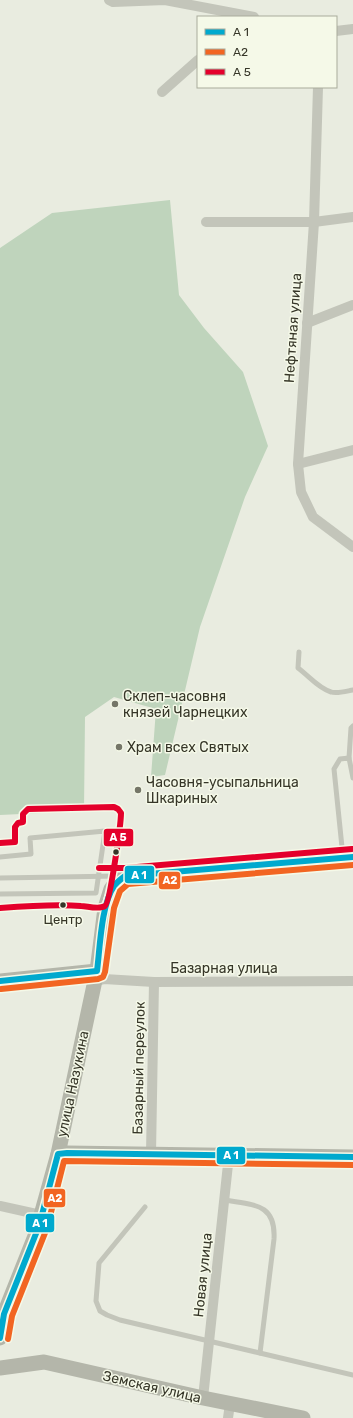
<svg xmlns="http://www.w3.org/2000/svg" width="353" height="1418" font-family="Rubik,sans-serif">
<rect width="100%" height="100%" fill="#e9ece0"/>
<polygon fill="#bfd4bc" points="170,200 179,295 204,328 243,372 268,446 245,497 200,627 165,775 151,777 156,709 114,697 85,717 84,811 0,815 0,248 52,213"/>
<g fill="none" stroke-linecap="round" stroke-linejoin="round">
<g stroke="#c3c5ba" stroke-width="5">
<path d="M299,652L298,668C309,676 318,688 331,692C337,694 347,691 353,690"/>
<polyline points="349,758 351,728 353,726"/>
<polyline points="0,857 31,854 30,838 105,831 96,893 0,894"/>
<polyline points="343,857 334,769 340,759 349,758 353,778"/>
<polyline points="0,878 118,876"/>
<path d="M225,1200C253,1205 276,1203 274,1239L260,1353"/>
<polyline points="145,1207 99,1263 96,1301 100,1311 107,1315 120,1320 353,1375"/>
</g>
<g stroke="#c3c5ba" stroke-width="10">
<polyline points="109,0 113,2 165,0 254,17"/>
<polyline points="336,31 353,29"/>
<polyline points="318,87 314,222 298,464 301,492 313,517 353,547"/>
<polyline points="162,92 198,60"/>
<polyline points="206,222 314,222 353,217"/>
<polyline points="307,323 353,305"/>
<polyline points="298,464 353,450"/>
<polyline points="95,981 104,979 154,982 353,981"/>
<polyline points="151,1154 154,982"/>
<polyline points="0,1206 41,1215"/>
<polyline points="203,1398 229,1155"/>
<polyline points="228,1418 230,1404"/>
</g>
<g stroke="#b4b6aa" stroke-width="15">
<polyline points="0,981 97,971"/>
<polyline points="58,1154 67,1153 353,1157"/>
<polyline points="0,1338 4,1314 39,1226 41,1215 58,1154 97,971 105,908 111,889 116,882 125,876 353,857"/>
<polyline points="0,1368 44,1362 203,1398 303,1418"/>
</g>
<g stroke="#f5f9e8" stroke-width="9">
<g id="bus-1">
<path d="M0,981L97,971C100,948 101,905 114,886C117,882 121,879 125,876L353,857"/>
<polyline points="0,1338 4,1314 39,1226 58,1154 67,1153 353,1157"/>
</g>
</g>
<g stroke="#f5f9e8" stroke-width="9">
<g id="bus-2">
<polyline points="1,989 98,979 103,977 105,972 114,908 120,891 128,884 353,865"/>
<polyline points="8,1339 12,1316 47,1228 64,1161 353,1165"/>
</g>
</g>
<g stroke="#f5f9e8" stroke-width="9">
<g id="bus-3">
<path d="M0,843L15,842V827L18,823L23,822V814L28,809L114,807L118,809L121,813C121,823 110,903 105,906C99,910 87,906 81,906C54,904 27,906 0,908"/>
<polyline points="99,868 125,868 352,849"/>
</g>
</g>
<use href="#bus-1" stroke="#00a9ce" stroke-width="6"/>
<use href="#bus-2" stroke="#f26522" stroke-width="6"/>
<use href="#bus-3" stroke="#e4002b" stroke-width="6"/>
</g>
<g fill="#757668" stroke="#f5f9e8" stroke-width="1.5">
<circle cx="115" cy="704" r="4"/>
<circle cx="119" cy="747" r="4"/>
<circle cx="138" cy="790" r="4"/>
</g>
<g fill="#363628" stroke="#f5f9e8" stroke-width="1.5">
<circle cx="116" cy="852" r="3.5"/>
<circle cx="63" cy="905" r="3.5"/>
</g>
<g text-anchor="middle" dominant-baseline="central" stroke-width="3" stroke-linejoin="round" paint-order="stroke">
<g font-size="13" fill="#363628" stroke="#f5f9e8">
<text x="63" y="919">Центр</text>
</g>
<g font-size="14" fill="#363628" stroke="#f5f9e8">
<text transform="translate(293 328) rotate(-86)">Нефтяная улица</text>
<text x="224" y="968">Базарная улица</text>
<text transform="translate(139 1068) rotate(-89)">Базарный переулок</text>
<text transform="translate(73 1084) rotate(-78)">улица Назукина</text>
<text transform="translate(203 1275) rotate(-84)">Новая улица</text>
<text transform="translate(152 1387) rotate(13)">Земская улица</text>
</g>
<g font-size="14" fill="#363628" stroke="#f5f9e8" text-anchor="start">
<text x="123" y="696">Склеп-часовня<tspan x="123" dy="16">князей Чарнецких</tspan></text>
<text x="127" y="747">Храм всех Святых</text>
<text x="146" y="782">Часовня-усыпальница<tspan x="146" dy="16">Шкариных</tspan></text>
</g>
</g>
<g stroke="#f5f9e8" stroke-width="1.5">
<rect x="103" y="828" width="31" height="19" rx="4" fill="#e4002b"/>
<rect x="124" y="865" width="31" height="19" rx="4" fill="#00a9ce"/>
<rect x="158" y="871" width="23" height="19" rx="4" fill="#f26522"/>
<rect x="216" y="1146" width="30" height="19" rx="4" fill="#00a9ce"/>
<rect x="43" y="1188" width="23" height="20" rx="4" fill="#f26522"/>
<rect x="25" y="1213" width="30" height="20" rx="4" fill="#00a9ce"/>
</g>
<g font-size="11" text-anchor="middle" font-weight="bold" fill="#fff">
<text x="118" y="841">A 5</text>
<text x="139" y="879">A 1</text>
<text x="170" y="884">A2</text>
<text x="231" y="1159">A 1</text>
<text x="55" y="1202">A2</text>
<text x="40" y="1227">A 1</text>
</g>
<rect x="197" y="16" width="140" height="72" fill="#f5f9e8" stroke="#a9ab9b"/>
<rect x="205" y="29" width="20" height="6" fill="#00a9ce" stroke="#a9ab9b"/>
<text x="233" y="36" font-size="12" fill="#363628">A 1</text>
<rect x="205" y="49" width="20" height="6" fill="#f26522" stroke="#a9ab9b"/>
<text x="233" y="56" font-size="12" fill="#363628">A2</text>
<rect x="205" y="69" width="20" height="6" fill="#e4002b" stroke="#a9ab9b"/>
<text x="233" y="76" font-size="12" fill="#363628">A 5</text>
</svg>
